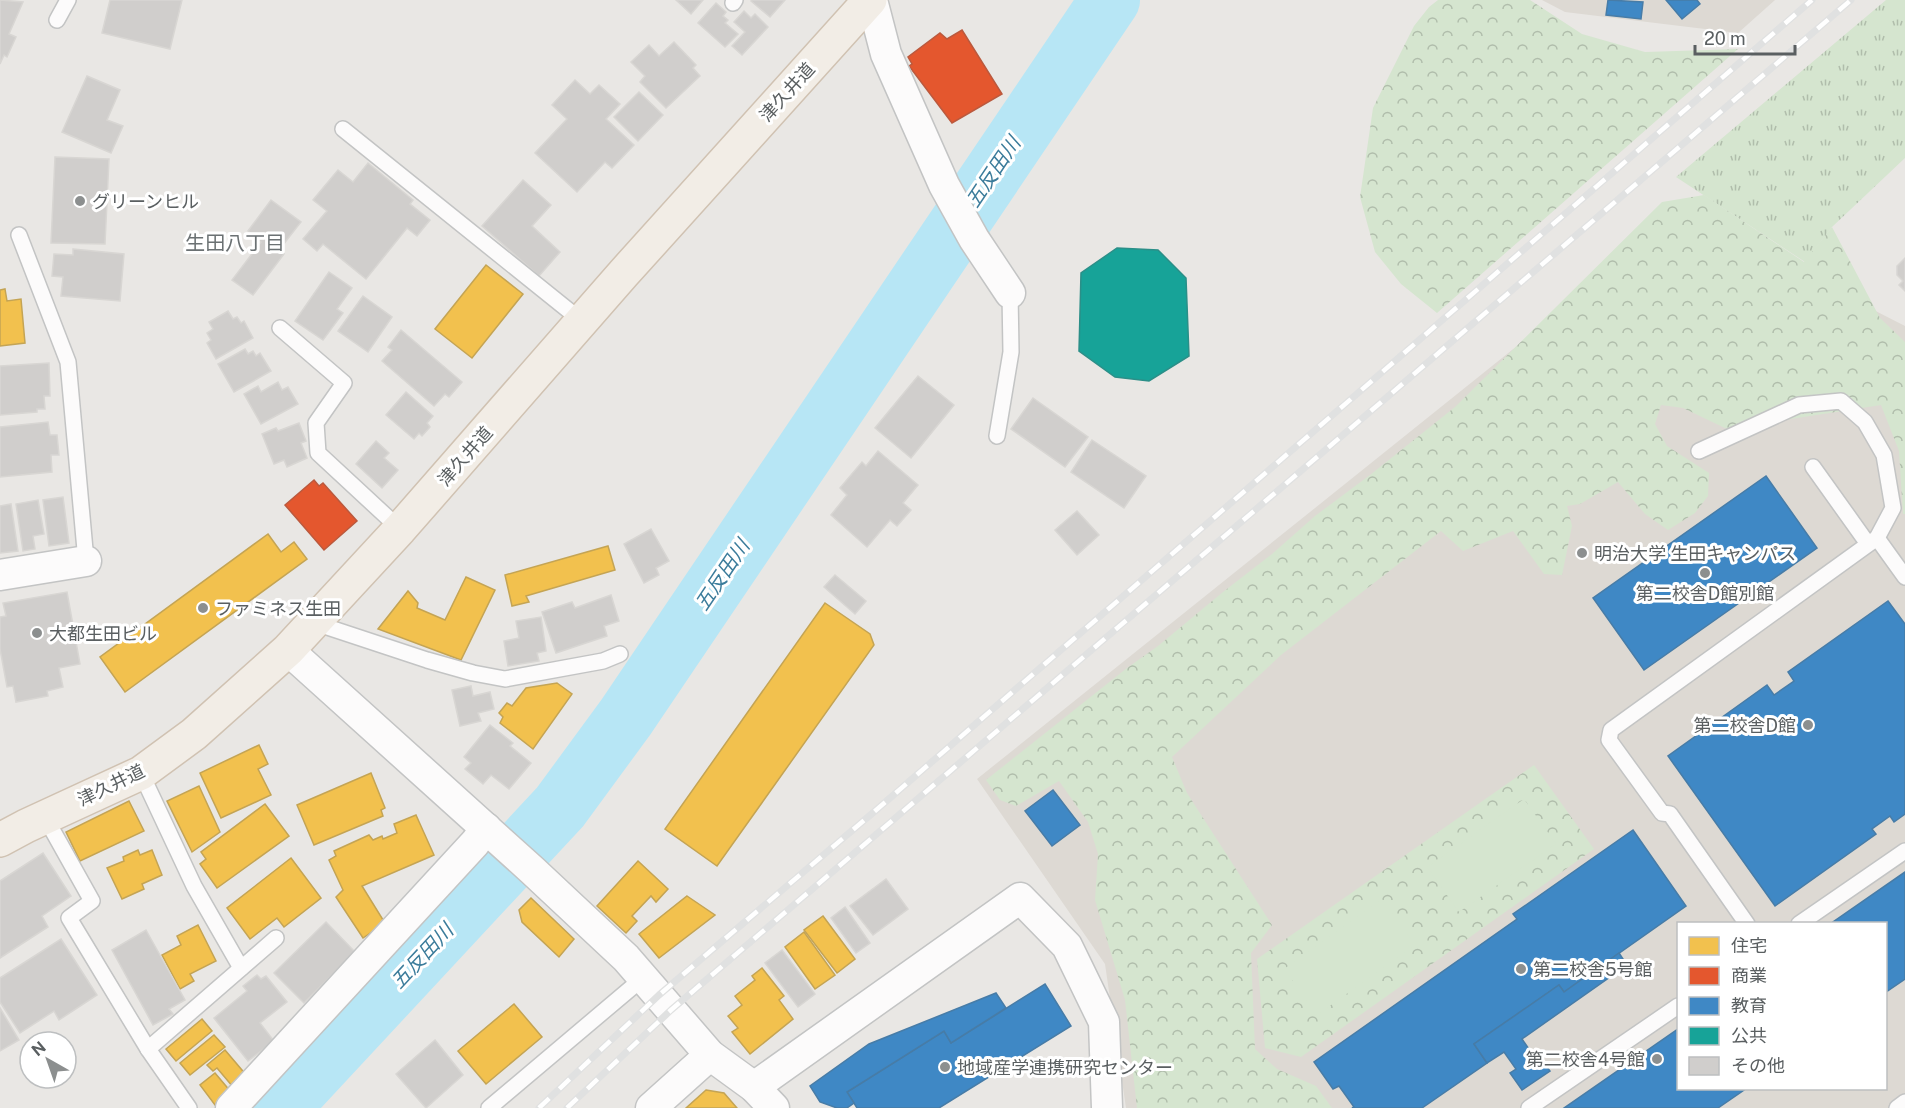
<svg xmlns="http://www.w3.org/2000/svg" width="1905" height="1108" font-family="'Public Sans','Noto Sans JP',sans-serif">
<defs>
<pattern id="grass-tufts" width="24" height="20" patternUnits="userSpaceOnUse" patternTransform="scale(1.5)"><rect width="24" height="20" fill="#d5e5cf"/><path d="M3 7l-1-3M5 7V3M7 7l1-3M15 17l-1-3M17 17v-4M19 17l1-3" fill="none" stroke="#b0bdab"/></pattern>
<pattern id="forest-crowns" width="20" height="18" patternUnits="userSpaceOnUse" patternTransform="scale(1.5)"><rect width="20" height="18" fill="#d5e5cf"/><path d="M2 6a3 3 0 1 1 6 0M12 15a3 3 0 1 1 6 0" fill="none" stroke="#b0bdab"/></pattern>
</defs>
<rect width="100%" height="100%" fill="#e9e7e4"/>
<g fill="#ddd9d3" fill-rule="evenodd">
<polygon points="1542,0 1775,0 1738,33 1565,12"/>
<path d="M1683,213L1905,326V1108H1126L1105,964L977,779ZM1678,924H1886V1088H1678Z"/>
</g>
<polygon fill="url(#grass-tufts)" points="1886,0 1905,0 1905,158 1832,227 1805,262 1676,177"/>
<g fill="url(#forest-crowns)">
<polygon points="1438,0 1530,0 1582,34 1645,52 1738,49 1437,313 1401,284 1375,252 1360,197 1373,108 1414,26 1429,7"/>
<polygon points="1704,195 1804,262 1832,227 1880,318 1905,342 1905,514 1903,514 1899,451 1881,405 1727,429 1683,408 1661,405 1655,424 1667,446 1709,473 1708,496 1695,513 1668,530 1645,514 1618,482 1580,504 1567,506 1572,526 1562,575 1544,574 1513,531 1463,551 1441,531 1281,655 1172,757 1187,793 1272,925 1251,953 1255,1049 1277,1069 1316,1086 1332,1108 1137,1108 1125,1000 1095,900 1098,854 1088,822 1059,781 1016,806 1000,800 986,780 1127,668 1158,646 1223,592 1272,554 1315,516 1370,475 1455,407 1662,202"/>
<polygon points="1534,765 1594,849 1301,1057 1265,1048 1257,959"/>
</g>
<g fill="#d5e5cf">
<polygon points="1524,799 1556,844 1459,912 1427,867"/>
<polygon points="1382,899 1415,945 1317,1015 1284,969"/>
</g>
<g fill="#f2c14e" stroke="#c4a454" stroke-width="1.5">
<polygon points="486,265 523,294 472,358 435,329"/>
<polygon points="5,289 7,301 21,299 25,343 0,346 0,290"/>
<polygon points="268,534 281,552 294,542 307,559 125,692 100,657"/>
<polygon points="608,546 615,570 526,596 529,602 512,606 505,575"/>
<polygon points="466,577 495,590 461,660 378,629 408,591 418,603 417,608 445,620"/>
<polygon points="825,603 870,634 874,645 717,866 665,829"/>
<polygon points="557,683 572,694 533,749 500,723 503,717 499,713 507,703 512,706 526,688"/>
<polygon points="259,745 268,764 258,769 271,795 221,818 200,773"/>
<polygon points="371,773 385,808 381,810 383,816 314,845 297,805"/>
<polygon points="199,786 220,832 192,852 167,801"/>
<polygon points="129,801 144,831 80,861 66,832"/>
<polygon points="265,804 289,836 217,888 200,864 206,859 201,852"/>
<polygon points="416,815 434,855 362,886 385,923 363,938 336,897 343,890 329,860 336,856 334,851 369,835 373,840 382,836 383,839 397,833 394,824"/>
<polygon points="138,850 140,855 152,850 162,875 142,884 144,889 122,899 107,868 124,861 123,857"/>
<polygon points="291,858 321,898 284,927 277,918 250,939 227,908"/>
<polygon points="638,861 668,889 656,902 651,896 632,916 637,921 626,933 597,906"/>
<polygon points="687,896 715,915 659,958 639,934"/>
<polygon points="531,898 574,939 559,957 522,922 519,910"/>
<polygon points="823,916 855,959 837,973 804,930"/>
<polygon points="198,925 216,961 190,974 194,981 180,989 162,955 181,945 177,936"/>
<polygon points="804,932 835,975 815,989 785,947"/>
<polygon points="762,968 784,996 779,1000 793,1019 750,1054 732,1032 738,1028 728,1016 742,1005 735,996 755,980 752,976"/>
<polygon points="514,1004 542,1037 486,1084 458,1051"/>
<polygon points="202,1019 212,1031 176,1061 166,1049"/>
<polygon points="214,1035 225,1047 190,1075 180,1063"/>
<polygon points="225,1050 247,1076 233,1087 217,1068 213,1071 207,1065"/>
<polygon points="215,1073 231,1092 215,1105 200,1085"/>
<polygon points="706,1090 724,1093 737,1108 686,1108"/>
</g>
<g fill="#e4572e" stroke="#bb593d" stroke-width="1.5">
<polygon points="962,30 1002,94 952,123 909,66 912,64 908,57 940,33 947,39"/>
<polygon points="314,480 319,486 323,483 357,521 324,550 285,505"/>
</g>
<g fill="#3f88c5" stroke="#477ca7" stroke-width="1.5">
<polygon points="1608,0 1643,2 1641,19 1606,15"/>
<polygon points="1666,0 1697,0 1700,4 1682,19"/>
<polygon points="1766,476 1817,548 1644,670 1593,598"/>
<polygon points="1888,601 1905,624 1905,814 1894,822 1890,816 1872,829 1876,834 1775,906 1668,756 1767,685 1774,695 1794,681 1788,672"/>
<polygon points="1053,790 1080,825 1052,846 1025,811"/>
<polygon points="1633,830 1686,906 1564,992 1559,985 1474,1044 1487,1063 1422,1108 1352,1108 1354,1107 1339,1086 1333,1089 1314,1062 1517,919 1513,914"/>
<polygon points="1905,872 1905,979 1886,992 1886,924 1830,924"/>
<polygon points="1619,953 1627,965 1522,1039 1535,1058 1538,1055 1550,1071 1522,1090 1510,1073 1516,1069 1504,1052 1487,1063 1474,1044 1559,985 1564,992"/>
<polygon points="1045,984 1071,1026 939,1108 857,1108 847,1092 944,1031 951,1043"/>
<polygon points="996,993 1006,1008 951,1043 944,1031 847,1092 854,1103 847,1108 837,1108 820,1102 810,1086 869,1044"/>
<polygon points="1678,1029 1678,1088 1747,1088 1718,1108 1564,1108"/>
</g>
<polygon fill="#17a398" stroke="#2b8f88" stroke-width="1.5" points="1117,248 1158,250 1186,278 1189,356 1149,381 1115,377 1079,351 1081,273"/>
<g fill="none" stroke-linecap="round" stroke-linejoin="round">
<polyline stroke="#b7e6f5" stroke-width="60" points="280,1108 560,807 626,717 1110,0"/>
</g>
<g fill="#d0cecc" stroke="#d8d6d3" stroke-width="1.5">
<polygon points="0,0 23,2 9,34 16,37 7,57 4,55 0,64"/>
<polygon points="110,0 182,0 170,49 102,33"/>
<polygon points="676,0 703,0 691,14"/>
<polygon points="752,0 785,0 770,17 751,1"/>
<polygon points="716,3 726,12 723,16 728,20 725,23 738,34 725,47 698,23"/>
<polygon points="744,11 751,18 755,14 768,27 742,55 732,46 745,32 734,22"/>
<polygon points="674,42 696,65 693,68 700,76 666,108 640,82 645,76 631,62 649,45 659,56"/>
<polygon points="87,76 120,90 107,120 123,126 111,153 62,132"/>
<polygon points="575,80 590,94 599,85 620,104 606,119 634,145 612,168 605,162 577,192 535,153 567,119 552,105"/>
<polygon points="639,92 663,115 638,141 614,117"/>
<polygon points="55,157 109,159 105,244 51,243"/>
<polygon points="368,163 413,200 410,204 430,220 417,236 407,228 366,279 323,244 317,251 303,239 327,211 313,200 338,170 353,182"/>
<polygon points="523,180 551,205 532,226 560,252 539,276 482,226"/>
<polygon points="271,200 301,222 279,250 284,254 253,295 232,280 261,242 248,231"/>
<polygon points="73,249 124,254 120,301 61,296 63,277 52,276 54,254 73,255"/>
<polygon points="1905,258 1905,291 1899,285 1903,281 1897,275 1897,266"/>
<polygon points="329,272 352,288 337,309 343,313 323,340 295,321"/>
<polygon points="363,296 392,317 368,352 338,331"/>
<polygon points="228,311 233,319 237,317 241,323 244,321 253,338 216,359 207,343 211,340 207,333 213,329 209,322"/>
<polygon points="401,330 462,382 449,397 445,394 434,406 382,361 392,350 388,347"/>
<polygon points="245,349 248,354 253,351 256,356 260,353 271,371 234,392 218,364"/>
<polygon points="49,363 50,396 44,396 45,409 37,409 37,412 0,415 0,366"/>
<polygon points="918,376 954,405 911,458 875,428"/>
<polygon points="278,382 282,390 288,387 298,404 261,424 244,394 258,386 261,392"/>
<polygon points="406,392 433,416 427,423 430,427 422,436 419,433 414,439 386,415"/>
<polygon points="1033,398 1088,437 1065,467 1011,429"/>
<polygon points="48,422 50,435 57,435 59,455 51,455 52,472 0,477 0,427"/>
<polygon points="299,423 306,441 301,443 307,458 287,467 284,460 274,464 262,434 276,428 278,431"/>
<polygon points="1092,440 1146,476 1124,508 1071,472"/>
<polygon points="376,441 389,453 384,458 398,470 382,488 356,464"/>
<polygon points="878,451 918,485 903,503 911,510 897,526 890,520 867,547 831,515 847,495 840,488 862,462 866,466"/>
<polygon points="63,497 69,543 49,546 43,500"/>
<polygon points="38,500 44,534 33,536 35,549 23,551 16,504"/>
<polygon points="11,504 18,551 0,553 0,506"/>
<polygon points="1077,511 1099,535 1077,555 1055,530"/>
<polygon points="651,529 669,561 656,568 659,575 644,583 624,544"/>
<polygon points="835,575 866,601 855,614 824,587"/>
<polygon points="67,592 80,664 59,668 63,687 47,691 48,696 16,702 13,686 7,687 0,649 0,617 6,616 3,603"/>
<polygon points="611,595 619,621 604,626 607,636 556,653 542,612 572,602 575,608"/>
<polygon points="541,617 546,651 537,653 539,661 508,666 504,641 519,638 516,621"/>
<polygon points="471,686 473,696 490,692 494,709 478,713 481,721 460,726 452,690"/>
<polygon points="490,725 513,743 510,746 531,763 509,789 491,775 483,784 465,769 471,763 464,757"/>
<polygon points="43,853 71,896 42,916 48,927 0,958 0,881"/>
<polygon points="886,879 908,909 873,935 850,906"/>
<polygon points="845,907 870,943 856,953 831,918"/>
<polygon points="326,922 355,952 304,1003 274,973"/>
<polygon points="146,930 185,1000 169,1009 173,1014 153,1025 112,950"/>
<polygon points="61,939 97,995 59,1020 54,1011 20,1033 0,1002 0,978"/>
<polygon points="782,950 815,994 798,1007 765,963"/>
<polygon points="257,975 261,979 266,976 287,1002 260,1023 274,1041 248,1061 214,1018 247,991 243,986"/>
<polygon points="0,1008 19,1040 0,1051"/>
<polygon points="435,1040 463,1075 426,1108 396,1074"/>
</g>
<g fill="none" stroke-linecap="round" stroke-linejoin="round">
<g stroke="#c3c4c4" stroke-width="18">
<g id="lane">
<polyline points="733,3 735,0"/>
<polyline points="57,20 68,0"/>
<polyline points="343,129 583,322"/>
<polyline points="19,235 68,362 86,561"/>
<polyline points="280,328 344,383 316,423 318,453 400,529"/>
<polyline points="997,436 1011,352 1010,293"/>
<polyline points="1699,451 1799,405 1841,401 1865,422 1884,455 1893,508 1877,538"/>
<polyline points="1813,467 1868,544"/>
<polyline points="312,622 427,660 473,673 505,679 603,661 620,654"/>
<polyline points="141,773 194,886 241,968"/>
<polyline points="45,817 92,901 69,918 148,1049 189,1108"/>
<polyline points="1747,924 1670,814 1662,813 1609,740 1611,730 1877,538 1905,577"/>
<polyline points="1799,924 1905,851"/>
<polyline points="148,1049 276,938"/>
<polyline points="489,1108 643,978"/>
<polyline points="1529,1108 1678,1006"/>
<polyline points="1897,1108 1905,1102"/>
</g>
</g>
<g stroke="#c3c4c4" stroke-width="33">
<g id="street">
<polyline points="872,0 886,54 944,185 974,239 1010,293"/>
<polyline points="0,575 86,561"/>
<polyline points="288,650 532,870 626,958 710,1055 754,1087 774,1108"/>
<polyline points="754,1087 1020,898 1067,946 1104,1022 1107,1108"/>
<polyline points="231,1108 475,843 486,828"/>
<polyline points="651,1108 710,1055"/>
</g>
</g>
<g stroke="#d0c2b2" stroke-width="36">
<polyline id="primary" points="0,840 26,826 141,773 194,734 288,650 400,529 623,274 870,0"/>
</g>
<use href="#lane" stroke="#fcfbfb" stroke-width="15"/>
<use href="#street" stroke="#fcfbfb" stroke-width="30"/>
<use href="#primary" stroke="#f2ede6" stroke-width="33"/>
<g stroke="#e0e1e1" stroke-width="7">
<g id="rail">
<polyline points="539,1108 659,995 875,811 1812,0"/>
<polyline points="567,1108 671,1010 1851,0"/>
</g>
</g>
<use href="#rail" stroke="#fff" stroke-width="4.5" stroke-dasharray="14" stroke-linecap="butt"/>
</g>
<g fill="#8c8f8f" stroke="#fff" stroke-width="2">
<circle cx="80" cy="201" r="6"/>
<circle cx="1582" cy="553" r="6"/>
<circle cx="1705" cy="573" r="6"/>
<circle cx="203" cy="608" r="6"/>
<circle cx="37" cy="633" r="6"/>
<circle cx="1808" cy="725" r="6"/>
<circle cx="1521" cy="969" r="6"/>
<circle cx="1657" cy="1059" r="6"/>
<circle cx="945" cy="1067" r="6"/>
</g>
<g text-anchor="middle" dominant-baseline="central" stroke-width="6" stroke-linejoin="round" paint-order="stroke">
<g font-size="18" fill="#5a5f61" stroke="#fff">
<text transform="translate(787 92) rotate(-48)">津久井道</text>
<text transform="translate(465 456) rotate(-49)">津久井道</text>
<text transform="translate(111 785) rotate(-26)">津久井道</text>
</g>
<g font-size="18" fill="#5a5f61" stroke="#fff" text-anchor="start">
<text x="92" y="201">グリーンヒル</text>
<text x="1594" y="553">明治大学 生田キャンパス</text>
<text x="1705" y="593" text-anchor="middle">第二校舎D館別館</text>
<text x="215" y="608">ファミネス生田</text>
<text x="49" y="633">大都生田ビル</text>
<text x="1796" y="725" text-anchor="end">第二校舎D館</text>
<text x="1533" y="969">第二校舎5号館</text>
<text x="1645" y="1059" text-anchor="end">第二校舎4号館</text>
<text x="957" y="1067">地域産学連携研究センター</text>
</g>
<g font-size="20" font-style="italic" fill="#3b7c9b" stroke="#fff">
<text transform="translate(993 172) rotate(-56)">五反田川</text>
<text transform="translate(722 575) rotate(-56)">五反田川</text>
<text transform="translate(422 956) rotate(-47)">五反田川</text>
</g>
<g font-size="20" fill="#6b7173" stroke="#fff">
<text x="235" y="243">生田八丁目</text>
</g>
</g>
<rect x="1677" y="922" width="210" height="168" fill="#ffffff" stroke="#bdbfc0" stroke-width="1.5"/>
<rect x="1689" y="937" width="30" height="18" fill="#f2c14e" stroke="#bdbfc0" stroke-width="1.5"/>
<text x="1731" y="952" font-size="18" fill="#5a5f61">住宅</text>
<rect x="1689" y="967" width="30" height="18" fill="#e4572e" stroke="#bdbfc0" stroke-width="1.5"/>
<text x="1731" y="982" font-size="18" fill="#5a5f61">商業</text>
<rect x="1689" y="997" width="30" height="18" fill="#3f88c5" stroke="#bdbfc0" stroke-width="1.5"/>
<text x="1731" y="1012" font-size="18" fill="#5a5f61">教育</text>
<rect x="1689" y="1027" width="30" height="18" fill="#17a398" stroke="#bdbfc0" stroke-width="1.5"/>
<text x="1731" y="1042" font-size="18" fill="#5a5f61">公共</text>
<rect x="1689" y="1057" width="30" height="18" fill="#d0cecc" stroke="#bdbfc0" stroke-width="1.5"/>
<text x="1731" y="1072" font-size="18" fill="#5a5f61">その他</text>
<g transform="translate(48 1060) rotate(320)"><circle r="28" fill="#ffffff" stroke="#bdbfc0" stroke-width="1.5"/>
<path d="M0-4.5L10 22L0 15L-10 22Z" fill="#8c8f8f"/>
<text y="-9" font-size="16" font-weight="bold" text-anchor="middle" fill="#5a5f61">N</text>
</g>
<path d="M1695 45v9h100v-9" fill="none" stroke="#5a5f61" stroke-width="3"/>
<text x="1704" y="45" font-size="18" fill="#5a5f61" stroke="#ffffff" stroke-width="4.5" paint-order="stroke">20 m</text>
</svg>
